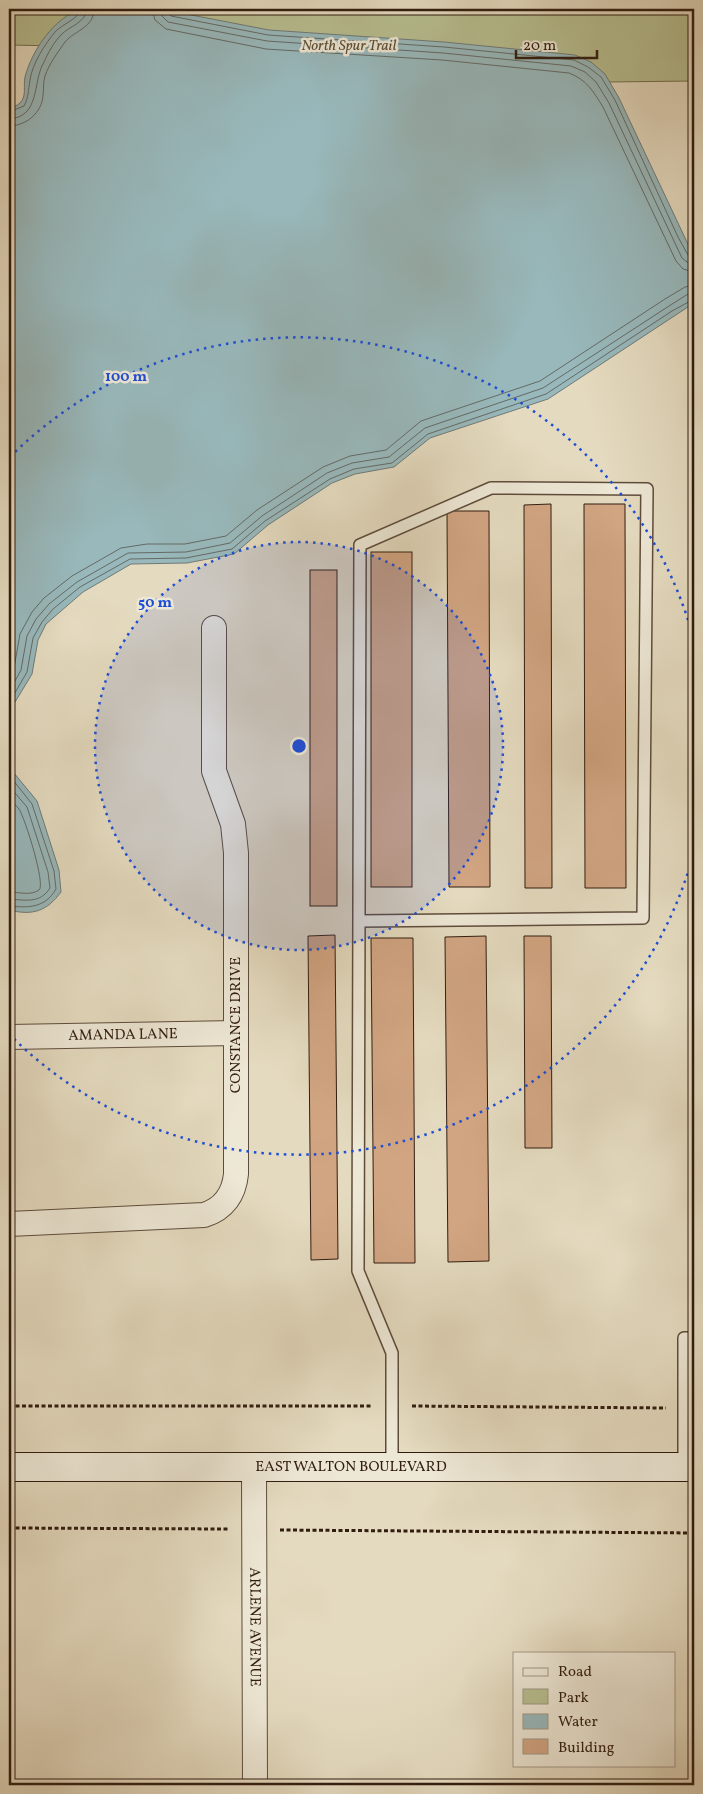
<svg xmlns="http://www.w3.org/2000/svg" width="703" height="1794" font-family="Vollkorn,serif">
<rect width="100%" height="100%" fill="#e4dabf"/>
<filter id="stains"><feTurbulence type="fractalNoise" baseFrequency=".004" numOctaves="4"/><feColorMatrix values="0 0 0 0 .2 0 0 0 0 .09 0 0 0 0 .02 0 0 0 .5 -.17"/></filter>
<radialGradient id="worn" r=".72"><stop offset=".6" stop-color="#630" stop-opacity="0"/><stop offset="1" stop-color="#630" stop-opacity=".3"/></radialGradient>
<polygon fill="#b7be90" stroke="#746e50" points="9,9 694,9 694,81 264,86 263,50 9,45"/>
<g fill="#98b8bb" stroke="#6f7a77">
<path d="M81,9H160L269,30L444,42L575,55L591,62L605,74L619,98L694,257V303L548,399L430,438L394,467L355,474L332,483L268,525L234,554L187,563L131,564L83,592L46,624L38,640L32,674L9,712V108C12,107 17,106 20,103C27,96 23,86 25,77C32,50 54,18 81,9Z"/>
<path d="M9,767L37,801L59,870L61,892C47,911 33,916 9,910Z"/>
</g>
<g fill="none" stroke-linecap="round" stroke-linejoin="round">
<g stroke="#646a66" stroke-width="1">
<path d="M152,9L155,20L166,29L266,49L442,60L569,73C587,80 593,91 603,107L676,261L683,269L694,272"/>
<polyline points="160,9 162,16 168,22 267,41 443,53 571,66 585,72 596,82 609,103 682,258 687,262 694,264"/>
<polyline points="166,9 171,16 268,35 444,47 574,60 588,67 601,77 615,100 678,237 688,255 694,258"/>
<path d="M9,112L24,106C29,96 28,91 30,80C32,64 45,44 55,32C62,24 79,19 81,9"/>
<path d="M9,119C41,117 32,82 44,62C48,53 54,42 61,35C69,26 86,23 87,9"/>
<path d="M9,126C26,126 42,113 43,95C44,88 43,82 45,76C49,64 58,52 65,42C75,30 94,28 94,9"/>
<polyline points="9,678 14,668 20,634 32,612 44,598 72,576 121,548 147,544 185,544 226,536 257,510 323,467 350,456 386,450 421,421 540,381 665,299 685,287 694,285"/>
<polyline points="9,692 21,670 27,636 36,619 49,604 77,582 128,553 186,552 230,543 262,516 327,473 352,463 389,457 425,428 543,388 669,306 688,294 694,293"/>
<polyline points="9,703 27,672 33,638 42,622 53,609 80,587 130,559 186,558 232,549 265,521 330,479 354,469 392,463 428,434 546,394 672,311 694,299"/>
<path d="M9,775L32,804L54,871L56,889C45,908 29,908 9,906"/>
<path d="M9,786L27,807L48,872L50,888C40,904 25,900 9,899"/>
<path d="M9,798C12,801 16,805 19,809C25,818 46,885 39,890C31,896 18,892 9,892"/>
</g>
</g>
<g fill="#d1a582" stroke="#311d10">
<polygon points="551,504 552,888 525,888 524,505"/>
<polygon points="584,504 625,504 626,888 585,888"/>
<polygon points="447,511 489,511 490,887 449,887"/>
<rect x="371" y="552" width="41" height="335"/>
<rect x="310" y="570" width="27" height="336"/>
<polygon points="335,935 338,1259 311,1260 308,936"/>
<polygon points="486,936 489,1261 448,1262 445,937"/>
<polygon points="524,936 551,936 552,1148 525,1148"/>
<polygon points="371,938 413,938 415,1263 374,1263"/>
</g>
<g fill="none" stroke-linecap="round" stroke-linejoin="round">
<g stroke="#5e4c3c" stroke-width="14">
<g id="service">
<polyline points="359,921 643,918 647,489 491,488 360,545 358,1271 392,1353 392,1468"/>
<polyline points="684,1467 684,1338 694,1338"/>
</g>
</g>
<g stroke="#5e4c3c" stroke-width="26">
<g id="minor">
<path id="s1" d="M9,1037L236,1033"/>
<path d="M9,1224L204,1215C224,1209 234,1194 236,1174V853L233,824L214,771V628"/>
<path id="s2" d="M254,1468L255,1785"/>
</g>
</g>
<g stroke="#311d10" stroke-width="30">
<g id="secondary">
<path id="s3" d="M9,1467H694"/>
</g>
</g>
<g stroke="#311d10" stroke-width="3" stroke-dasharray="4 2.5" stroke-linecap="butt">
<polyline points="9,1406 373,1406"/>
<polyline points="412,1406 666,1408"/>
<polyline points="9,1528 229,1529"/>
<polyline points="280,1530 694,1533"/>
</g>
<use href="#service" stroke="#ede7d5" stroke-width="11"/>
<use href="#minor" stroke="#ede7d5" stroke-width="24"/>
<use href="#secondary" stroke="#ede7d5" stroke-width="28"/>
</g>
<circle cx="299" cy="746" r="204" fill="#1d4ed8" fill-opacity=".12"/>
<g fill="none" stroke="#1d4ed8" stroke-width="2.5" stroke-dasharray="2.5 5">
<circle cx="299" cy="746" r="204"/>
<path d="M694 852A409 409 0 0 1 10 1035M10 457A409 409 0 0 1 694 640"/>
</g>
<g text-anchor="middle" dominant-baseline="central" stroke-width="5" stroke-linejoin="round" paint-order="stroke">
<g font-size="15" font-style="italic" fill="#594d36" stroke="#ede7d5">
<text x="349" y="46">North Spur Trail</text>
</g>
<g font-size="15" fill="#311d10" stroke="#ede7d5">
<text transform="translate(236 1025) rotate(-90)">CONSTANCE DRIVE</text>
<text stroke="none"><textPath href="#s1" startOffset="114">AMANDA LANE</textPath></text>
<text stroke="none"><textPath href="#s3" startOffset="342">EAST WALTON BOULEVARD</textPath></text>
<text stroke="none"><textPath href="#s2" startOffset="159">ARLENE AVENUE</textPath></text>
</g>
</g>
<circle cx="299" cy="746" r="8" fill="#1d4ed8" stroke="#ede7d5" stroke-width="2.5"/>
<g font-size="15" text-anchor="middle" font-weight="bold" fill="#1d4ed8" stroke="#ede7d5" stroke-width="5" stroke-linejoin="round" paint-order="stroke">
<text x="126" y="381">100 m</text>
<text x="155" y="607">50 m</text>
</g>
<rect width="703" height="1794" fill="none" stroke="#e4dabf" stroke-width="30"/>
<rect x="10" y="10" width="683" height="1774" fill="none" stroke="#311d10" stroke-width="2.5"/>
<rect x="15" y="15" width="673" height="1764" fill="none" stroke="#311d10"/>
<rect x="513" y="1652" width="162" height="115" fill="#ede7d5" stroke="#a29686"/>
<rect x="523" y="1668" width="25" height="8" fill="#ede7d5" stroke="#a29686"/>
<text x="558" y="1676" font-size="15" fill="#311d10">Road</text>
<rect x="523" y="1689" width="25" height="15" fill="#b7be90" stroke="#a29686"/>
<text x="558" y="1702" font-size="15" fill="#311d10">Park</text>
<rect x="523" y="1714" width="25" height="15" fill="#98b8bb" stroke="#a29686"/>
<text x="558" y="1726" font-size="15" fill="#311d10">Water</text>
<rect x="523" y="1739" width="25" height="15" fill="#d1a582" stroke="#a29686"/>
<text x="558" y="1752" font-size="15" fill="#311d10">Building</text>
<path d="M516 50v8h81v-8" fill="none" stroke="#311d10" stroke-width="2.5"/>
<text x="523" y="50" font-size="15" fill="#311d10" stroke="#ede7d5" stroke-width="4" paint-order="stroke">20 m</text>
<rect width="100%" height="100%" filter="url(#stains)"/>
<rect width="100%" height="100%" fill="url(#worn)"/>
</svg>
